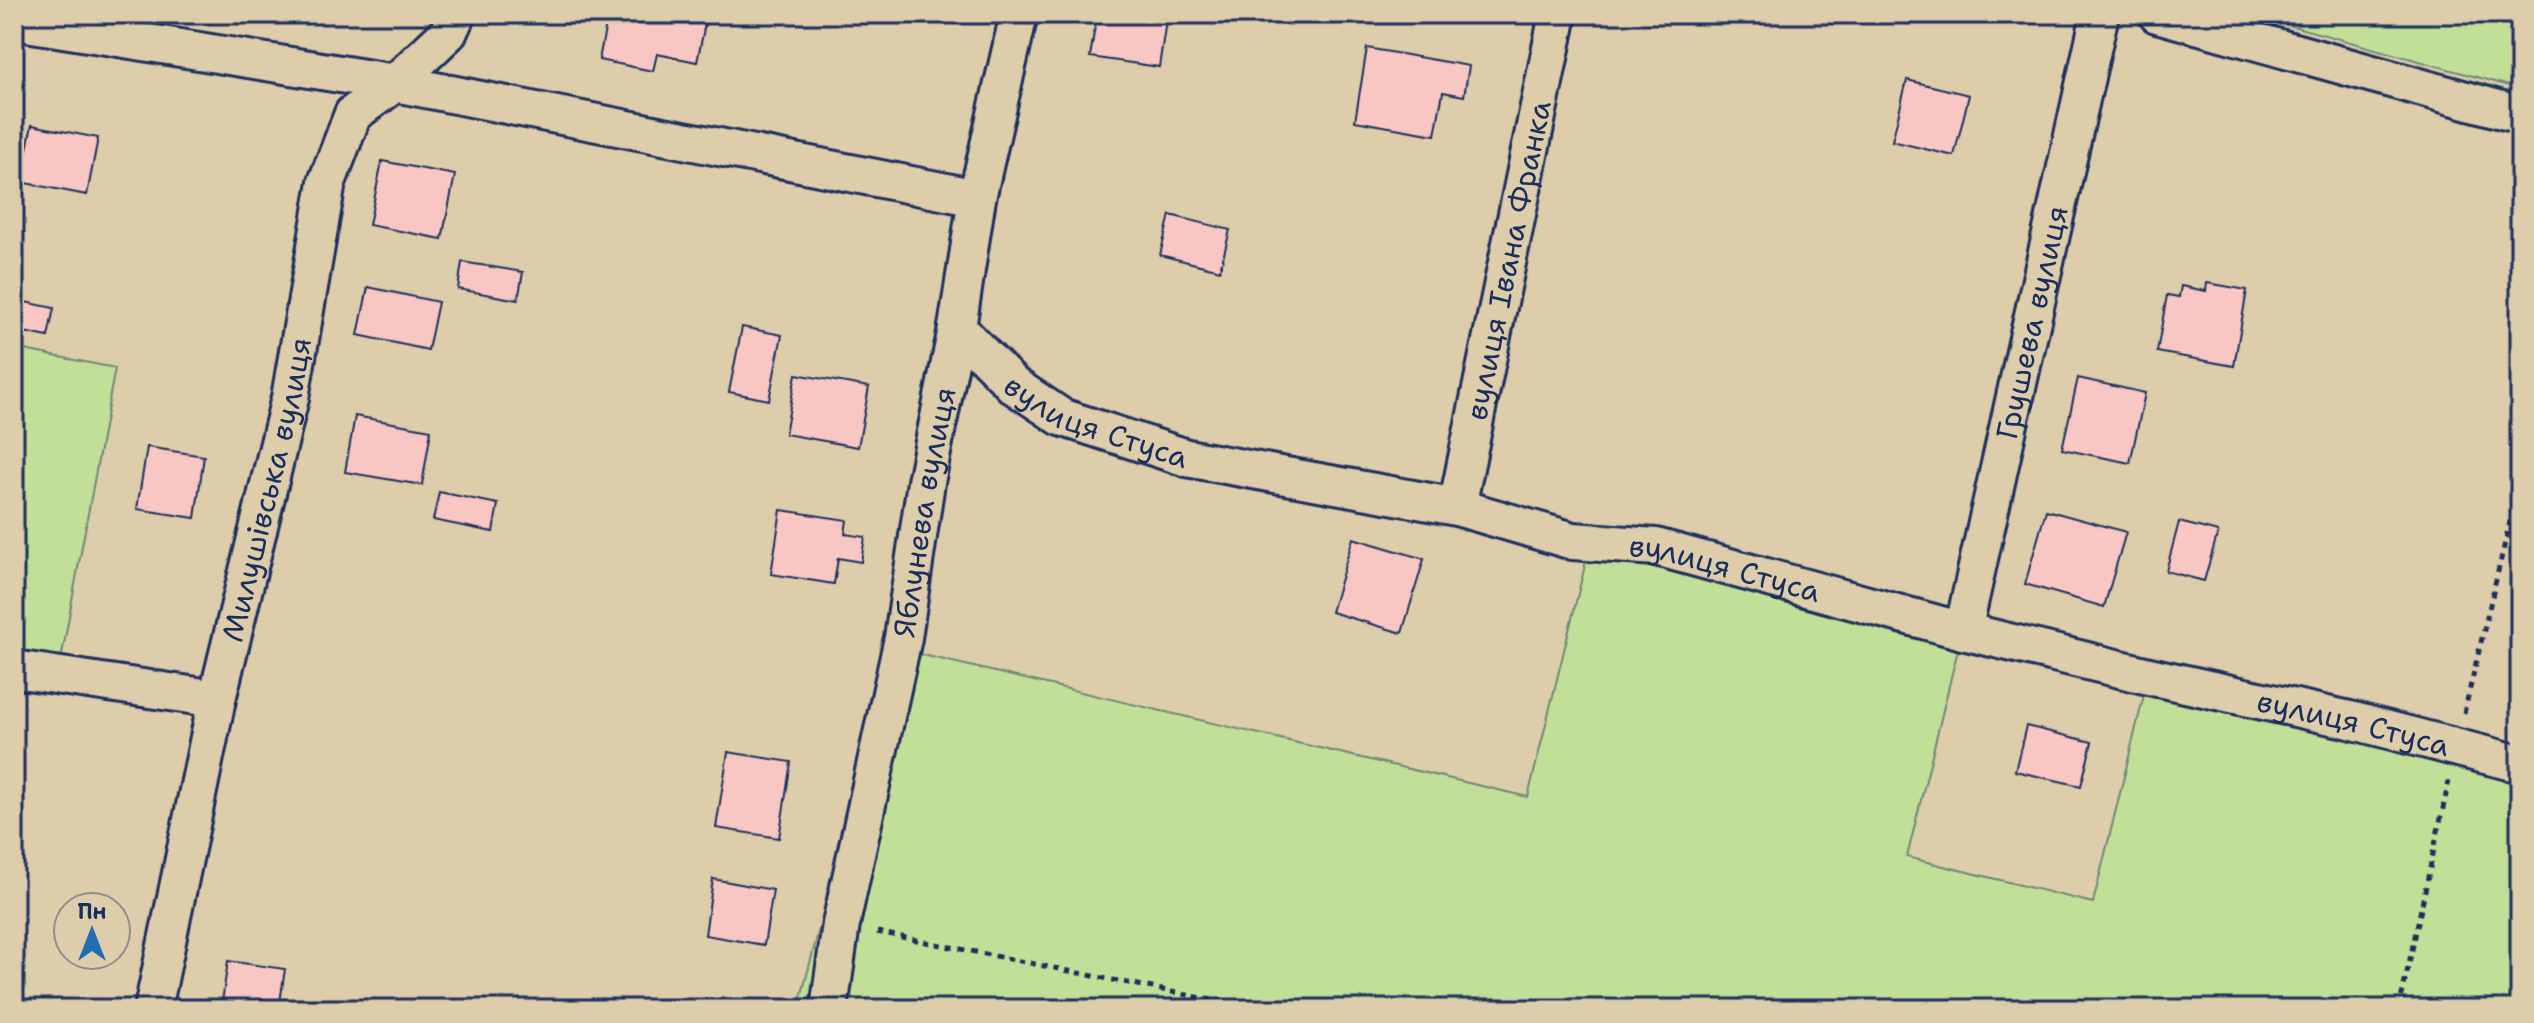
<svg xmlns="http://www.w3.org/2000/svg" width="2534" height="1023" font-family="'Shantell Sans',sans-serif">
<rect width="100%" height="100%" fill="#decdaa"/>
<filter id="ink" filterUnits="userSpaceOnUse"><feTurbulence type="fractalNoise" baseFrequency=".0125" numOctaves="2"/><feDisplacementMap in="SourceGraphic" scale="16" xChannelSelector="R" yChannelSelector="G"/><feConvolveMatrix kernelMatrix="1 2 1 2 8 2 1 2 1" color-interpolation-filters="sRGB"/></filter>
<g filter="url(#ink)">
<g fill="#c2df97" stroke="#6e877a" stroke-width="2">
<polygon points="2249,14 2520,14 2520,89"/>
<polygon points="14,348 115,368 61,660 14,650"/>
<polygon points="1587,557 1653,562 1959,645 1907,857 2093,903 2145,691 2452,761 2520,784 2520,1009 798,1009 893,648 1528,797"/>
</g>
<g fill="#f8c7c4" stroke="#1b2f5e" stroke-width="2">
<polygon points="608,14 707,14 697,62 657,54 653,71 599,60"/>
<polygon points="1097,14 1167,14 1159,67 1090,57"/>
<polygon points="1367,48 1469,66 1464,96 1443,92 1435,135 1355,121"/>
<polygon points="1907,80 1969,95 1954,156 1892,141"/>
<polygon points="32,125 98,138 87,195 20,182"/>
<polygon points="382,161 455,175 442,239 369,225"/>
<polygon points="1170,215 1230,230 1220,270 1160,255"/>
<polygon points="462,262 523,272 518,300 458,289"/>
<polygon points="2207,283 2247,290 2234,366 2157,352 2167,295 2179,297 2181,286 2206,291"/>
<polygon points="368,287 438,302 428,350 358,335"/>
<polygon points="15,300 54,308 48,337 14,330"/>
<polygon points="742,327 782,335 769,400 729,392"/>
<polygon points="796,374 869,387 858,447 785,434"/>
<polygon points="2078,378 2145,393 2130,463 2062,449"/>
<polygon points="355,416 431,430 422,485 345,472"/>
<polygon points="147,447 204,456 195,518 137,509"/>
<polygon points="439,492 498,504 493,532 433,520"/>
<polygon points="781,510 847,520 845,534 865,537 861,562 838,558 834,584 771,574"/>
<polygon points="2046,510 2126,532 2104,607 2025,584"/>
<polygon points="2179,522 2218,532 2204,581 2166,571"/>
<polygon points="1353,538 1424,559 1402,633 1331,612"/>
<polygon points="2026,726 2092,742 2081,786 2015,771"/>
<polygon points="728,752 791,762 779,838 716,828"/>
<polygon points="713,879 773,890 764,945 705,935"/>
<polygon points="228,961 285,969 279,1009 221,1009"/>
</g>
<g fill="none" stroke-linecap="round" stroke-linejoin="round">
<g stroke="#1b2f5e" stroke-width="42">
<g id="street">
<polyline points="2157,14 2520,115"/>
<polyline points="14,21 395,83 977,198"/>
<path id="s1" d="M957,328L1013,385L1061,417L1187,458L1457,507L1573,541L1656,547L1963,631L2149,676L2350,720L2520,764"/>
<path id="s2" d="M1457,507L1558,14"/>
<path id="s3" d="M1963,631L2100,14"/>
<polyline points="14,669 217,699"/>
<path id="s4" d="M153,1009L217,699L290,398L327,182L353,114L395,83L448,33L457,14"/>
<path id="s5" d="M829,1009L841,924L903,638L926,482L957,328L977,198L1019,14"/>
</g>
</g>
<g stroke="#1b2f5e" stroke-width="5" stroke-dasharray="6 6" stroke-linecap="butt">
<polyline points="2464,713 2520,480"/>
<polyline points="877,932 1256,1009"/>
<polyline points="2399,1009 2449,781"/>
</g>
<use href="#street" stroke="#decdaa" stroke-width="36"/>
</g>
</g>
<g text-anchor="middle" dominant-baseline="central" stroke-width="6" stroke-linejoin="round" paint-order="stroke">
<g font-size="30" fill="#1b2f5e" stroke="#decdaa">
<text stroke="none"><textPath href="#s2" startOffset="252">вулиця Івана Франка</textPath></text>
<text stroke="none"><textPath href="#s3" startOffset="316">Грушева вулиця</textPath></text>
<text stroke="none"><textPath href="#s1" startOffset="172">вулиця Стуса</textPath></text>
<text stroke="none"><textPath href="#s4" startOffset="532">Милушівська вулиця</textPath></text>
<text stroke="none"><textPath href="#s5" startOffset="506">Яблунева вулиця</textPath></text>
<text stroke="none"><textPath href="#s1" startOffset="820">вулиця Стуса</textPath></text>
<text stroke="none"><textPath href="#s1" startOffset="1468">вулиця Стуса</textPath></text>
</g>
</g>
<rect width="2534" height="1023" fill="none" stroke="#decdaa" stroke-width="48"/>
<rect x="24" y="24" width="2486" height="975" fill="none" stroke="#1b2f5e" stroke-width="3" filter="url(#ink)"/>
<g transform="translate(92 931)"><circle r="38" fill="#decdaa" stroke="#908e8c" stroke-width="2"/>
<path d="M0-6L14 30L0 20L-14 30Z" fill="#1f6fb2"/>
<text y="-12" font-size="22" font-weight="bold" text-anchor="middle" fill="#1b2f5e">Пн</text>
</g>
</svg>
